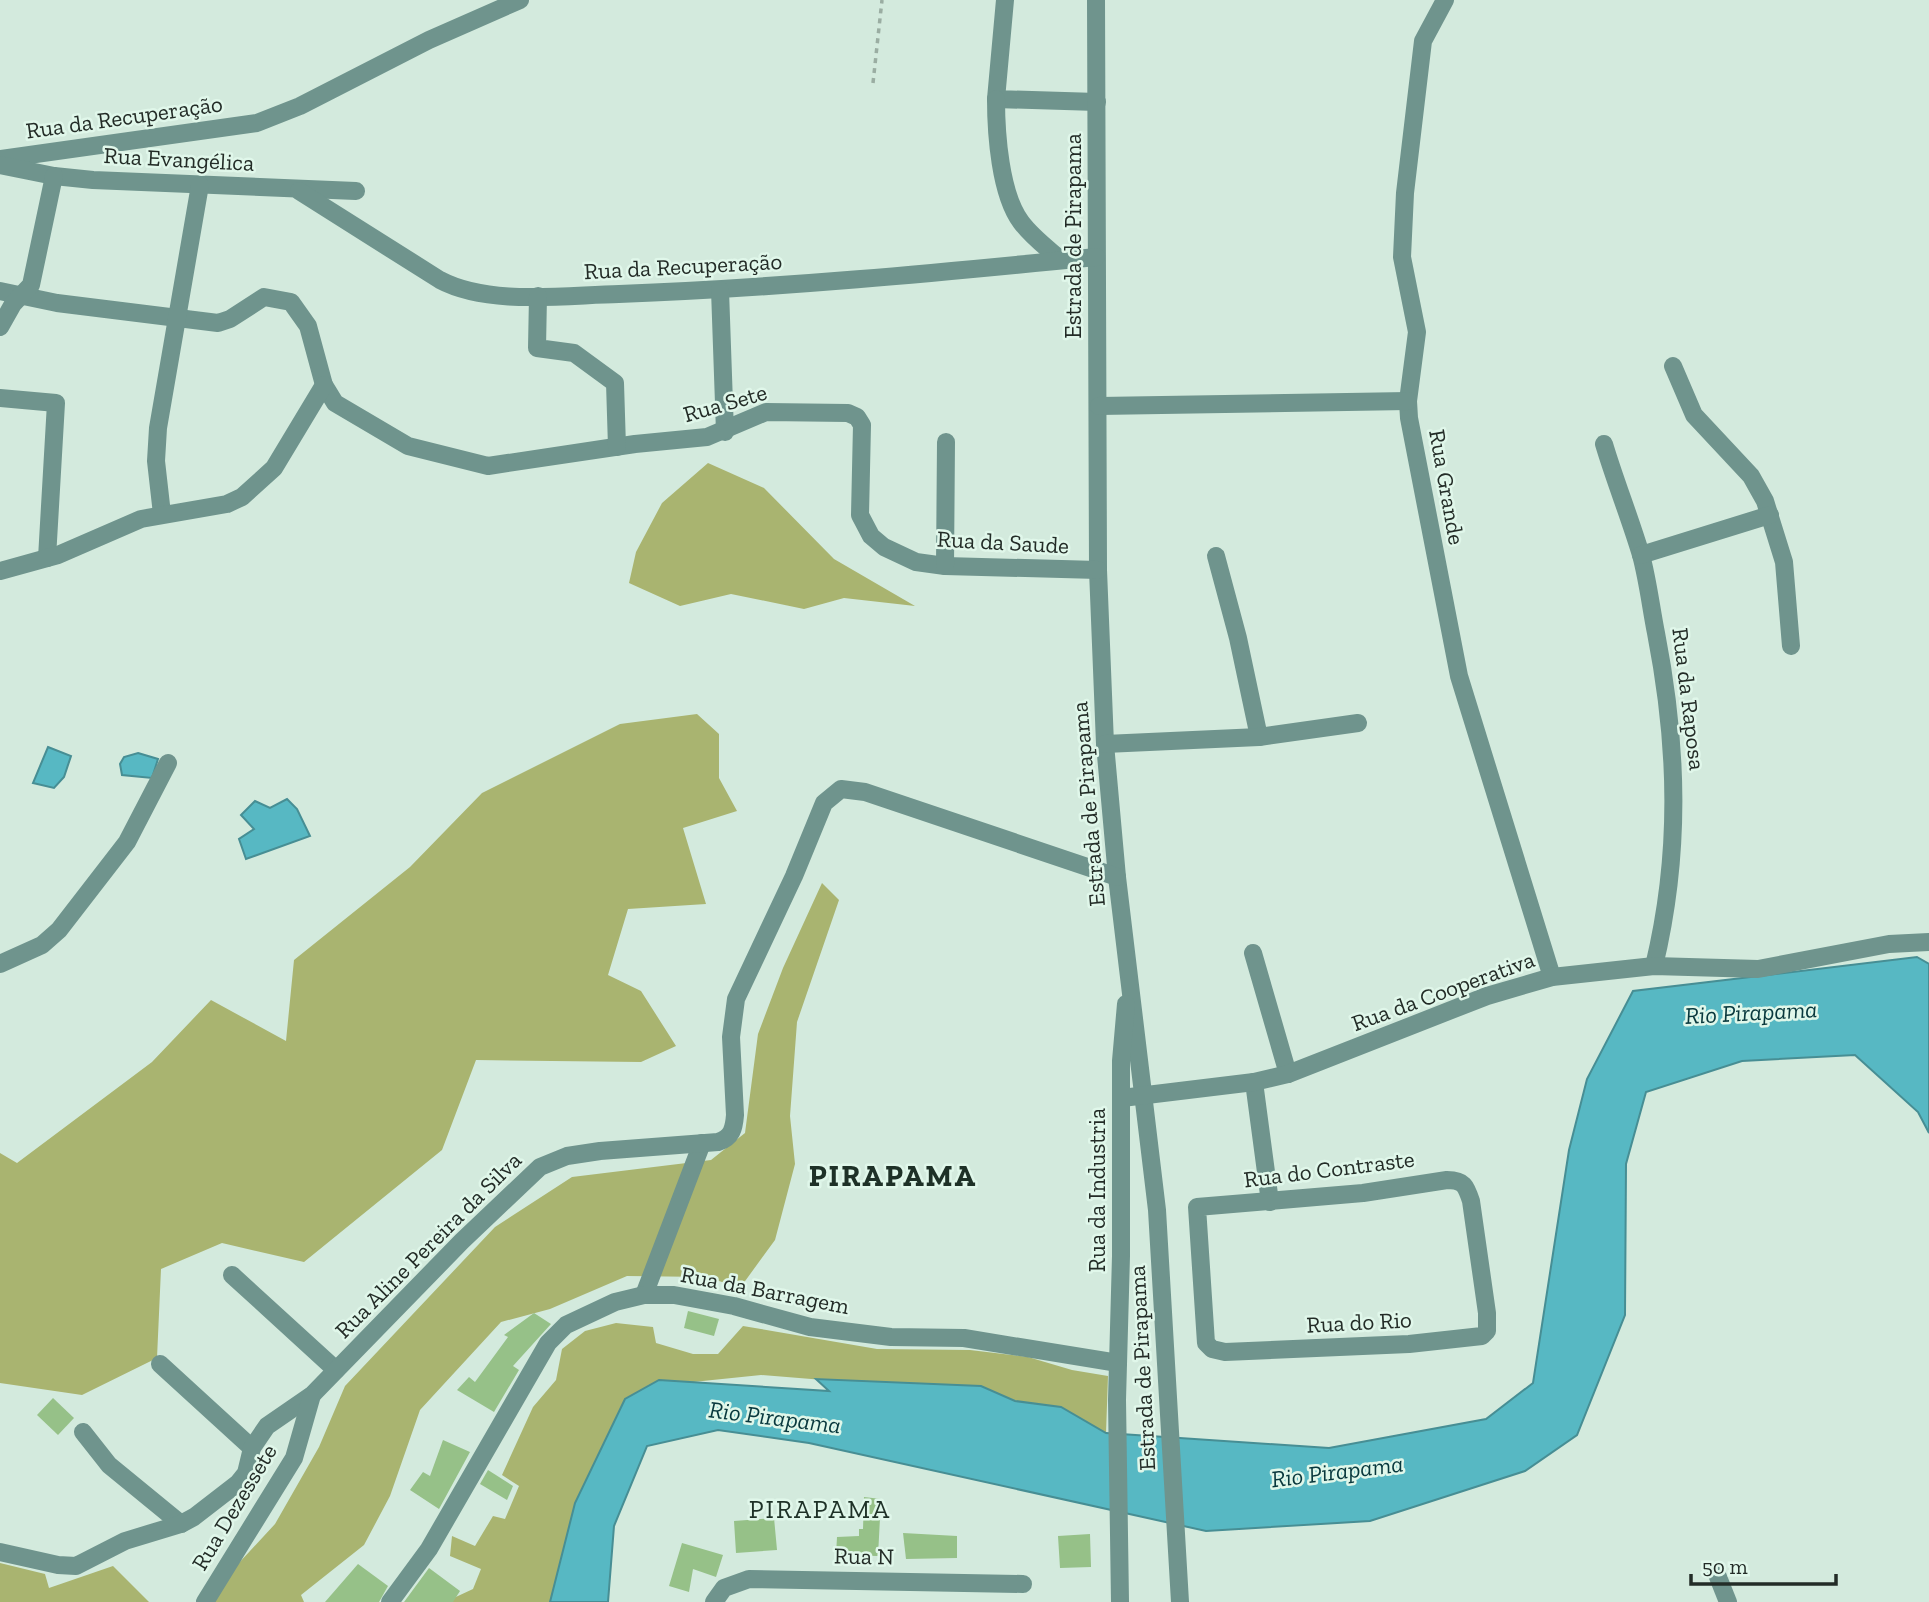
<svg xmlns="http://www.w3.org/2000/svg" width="1929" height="1602" font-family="'Zilla Slab',serif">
<rect width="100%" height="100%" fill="#d3eadd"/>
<g fill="#a9b470">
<polygon points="708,463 764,488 834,559 915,606 844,598 804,609 731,594 680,606 629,583 636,552 662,503"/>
<polygon points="697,714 719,734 719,778 737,811 683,828 706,904 628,909 608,975 641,991 676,1046 641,1062 476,1060 442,1150 304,1262 222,1243 161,1269 157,1358 82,1395 0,1383 0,1153 17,1163 152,1062 211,1000 286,1041 294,960 410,867 482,793 620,724"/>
<polygon points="822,883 839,900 797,1022 790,1116 795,1164 775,1240 740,1288 707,1277 627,1276 550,1309 501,1322 420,1410 390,1496 364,1545 301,1595 304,1602 210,1602 212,1592 275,1524 319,1447 345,1386 495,1227 572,1177 711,1160 745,1133 758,1034 783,968"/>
<polygon points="616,1323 653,1327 656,1343 693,1354 718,1354 743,1326 877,1349 970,1350 1028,1357 1072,1370 1108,1376 1106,1433 1061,1407 1015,1401 981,1386 873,1384 761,1375 693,1382 659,1380 625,1399 575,1503 550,1602 445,1602 473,1589 481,1569 450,1556 452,1536 475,1546 493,1516 505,1519 519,1486 502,1475 533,1407 556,1380 562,1349 585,1331"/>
<polygon points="0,1563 45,1574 49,1588 113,1566 149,1602 0,1602"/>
</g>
<g fill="#57b8c3" stroke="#478e94" stroke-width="2">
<polygon points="48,747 71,756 64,777 54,788 33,783"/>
<polygon points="138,753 158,759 152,778 122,775 120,764 124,757"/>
<polygon points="287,799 297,809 310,836 246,859 239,839 254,829 241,815 255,801 270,808"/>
<polygon points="1917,957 1929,964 1929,1133 1918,1112 1855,1055 1742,1061 1646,1092 1626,1164 1625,1315 1577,1435 1525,1471 1370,1521 1206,1531 809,1443 718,1430 647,1446 614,1526 608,1602 550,1602 575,1503 625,1399 659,1380 829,1391 816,1379 981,1386 1015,1401 1061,1407 1106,1433 1329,1448 1486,1419 1533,1383 1569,1150 1587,1079 1633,991"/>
</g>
<g fill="#96c188">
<polygon points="688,1311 719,1319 714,1336 684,1328"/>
<polygon points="534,1313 551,1324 513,1366 519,1370 494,1412 457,1390 469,1377 475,1382 508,1337 504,1335"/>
<polygon points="53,1398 74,1418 58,1435 37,1415"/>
<polygon points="443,1440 470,1452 439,1509 410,1490 423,1472 430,1476"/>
<polygon points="488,1470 513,1486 507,1500 480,1484"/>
<polygon points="864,1497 881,1499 878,1556 836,1555 837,1537 859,1536 859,1529 863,1529"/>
<polygon points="774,1518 777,1550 736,1553 734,1521"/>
<polygon points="903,1533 957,1536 957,1558 906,1559"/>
<polygon points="1090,1534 1091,1567 1060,1568 1058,1536"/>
<polygon points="682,1543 723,1555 716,1577 693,1569 689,1592 669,1586"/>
<polygon points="358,1564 388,1586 379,1602 325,1602"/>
<polygon points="429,1568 460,1591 453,1602 404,1602"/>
</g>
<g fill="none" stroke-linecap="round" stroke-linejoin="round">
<polyline stroke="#9aada2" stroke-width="3.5" stroke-dasharray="5 5" stroke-linecap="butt" points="873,83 882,0"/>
<g stroke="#6f948d" stroke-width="18">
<polyline points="1005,0 996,99 1097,102"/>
<polyline points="1096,0 1098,570 1105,744 1117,877 1157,1210 1180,1602"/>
<polyline points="1445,0 1423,41 1405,193 1402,257 1417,332 1408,401 1409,418 1459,676 1552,977"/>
<path d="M996,99C996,133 1000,194 1021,222C1032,237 1047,248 1061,260"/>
<polyline points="0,159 257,123 300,106 429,40 520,0"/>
<polyline points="0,165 54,176 93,180 356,191"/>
<path d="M299,191L440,280C489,306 565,295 619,294C778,288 937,273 1096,257"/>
<polyline points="720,290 725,432"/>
<polyline points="0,291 57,303 218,323 230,319 264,297 291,302 308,326 324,385 335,403 408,446 488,466 635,444 707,437 766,412 848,413 857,417 862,425 860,515 871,536 884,547 916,562 945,566 1098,570"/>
<polyline points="538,296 537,348 574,353 615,383 617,447"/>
<polyline points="0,327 13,304 31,285 54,176"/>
<polyline points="1673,366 1694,415 1751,476 1765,501 1784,562 1791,646"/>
<polyline points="0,398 56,403 47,558"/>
<polyline points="1099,406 1408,401"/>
<path d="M1604,444C1615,481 1630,518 1641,555C1648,581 1651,608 1656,633C1678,746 1681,854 1654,966"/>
<polyline points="162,514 156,461 158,428 200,185"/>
<polyline points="1641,555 1770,515"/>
<polyline points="1216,556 1238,638 1259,737"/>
<polyline points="945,566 946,442"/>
<polyline points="0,571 58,555 141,519 227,504 242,497 274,468 324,385"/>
<polyline points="1105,744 1259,737 1358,723"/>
<polyline points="1253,953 1288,1074"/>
<polyline points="0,964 42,945 59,930 127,842 168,763"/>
<polyline points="1254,1082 1270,1202"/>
<polyline points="1122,1098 1254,1082 1288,1074 1487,996 1552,977 1654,966 1758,969 1889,944 1929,942"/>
<path d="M1447,1180C1464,1180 1466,1186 1471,1201L1487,1313V1331L1482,1336L1409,1344L1225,1352L1212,1349L1206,1343L1197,1207L1363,1193Z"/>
<polyline points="232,1275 336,1370"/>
<polyline points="644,1295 702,1143"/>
<polyline points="160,1364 252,1448"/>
<polyline points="83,1432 109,1465 181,1524"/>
<path d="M0,1552L58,1565L76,1566L125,1541L181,1524L194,1517L238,1483L246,1473L252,1448L267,1426L312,1395L462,1241L540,1167L567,1156L600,1151L718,1142C732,1138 734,1128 735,1115L731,1037L736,999L794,876L824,803L841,789L865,792L1117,877"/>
<polyline points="1716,1572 1728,1602"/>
<polyline points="205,1602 294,1458 312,1395"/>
<polyline points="390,1602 429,1549 548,1343 566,1325 615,1302 644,1295 674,1295 734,1306 810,1327 891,1337 964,1338 1118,1363"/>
<polyline points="714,1602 724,1588 749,1579 1023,1584"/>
<polyline points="1120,1602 1117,1400 1121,1256 1121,1061 1126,1004"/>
</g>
</g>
<g text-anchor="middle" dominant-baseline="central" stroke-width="5" stroke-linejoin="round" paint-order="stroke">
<g font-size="23" fill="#232c27" stroke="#e0f7ea">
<text transform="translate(124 117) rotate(-8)">Rua da Recuperação</text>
<text transform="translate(179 159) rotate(3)">Rua Evangélica</text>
<text transform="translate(1073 236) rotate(-90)">Estrada de Pirapama</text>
<text transform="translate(683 266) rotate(-3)">Rua da Recuperação</text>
<text transform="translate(725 403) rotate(-16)">Rua Sete</text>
<text transform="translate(1447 487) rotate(80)">Rua Grande</text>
<text transform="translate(1003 542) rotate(3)">Rua da Saude</text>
<text transform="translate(1689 699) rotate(83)">Rua da Raposa</text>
<text transform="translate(1088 804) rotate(-95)">Estrada de Pirapama</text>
<text transform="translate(1443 991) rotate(-20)">Rua da Cooperativa</text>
<text transform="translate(1329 1169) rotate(-7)">Rua do Contraste</text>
<text transform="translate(1097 1190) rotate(-90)">Rua da Industria</text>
<text transform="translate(428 1245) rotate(-45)">Rua Aline Pereira da Silva</text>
<text transform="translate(765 1290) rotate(11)">Rua da Barragem</text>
<text transform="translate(1359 1322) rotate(-3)">Rua do Rio</text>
<text transform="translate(1142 1368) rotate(-93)">Estrada de Pirapama</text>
<text transform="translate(234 1507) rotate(-59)">Rua Dezessete</text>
<text transform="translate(864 1556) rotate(1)">Rua N</text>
</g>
<g font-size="24" font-style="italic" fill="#08383d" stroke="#e0f7ea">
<text transform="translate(1751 1012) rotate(-3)">Rio Pirapama</text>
<text transform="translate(775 1417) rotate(7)">Rio Pirapama</text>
<text transform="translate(1337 1471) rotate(-7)">Rio Pirapama</text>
</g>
<g font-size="26" letter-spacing="2" fill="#1e3127" stroke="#e0f7ea">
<text x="820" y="1509">PIRAPAMA</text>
</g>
<g font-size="30" font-weight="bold" letter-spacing="2" fill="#1e3127" stroke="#e0f7ea">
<text x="893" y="1176">PIRAPAMA</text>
</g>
</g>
<path d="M1691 1574v10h145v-10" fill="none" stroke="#232c27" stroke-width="3.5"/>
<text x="1702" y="1574" font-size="21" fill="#232c27" stroke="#e0f7ea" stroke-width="5" paint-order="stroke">50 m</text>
</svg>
